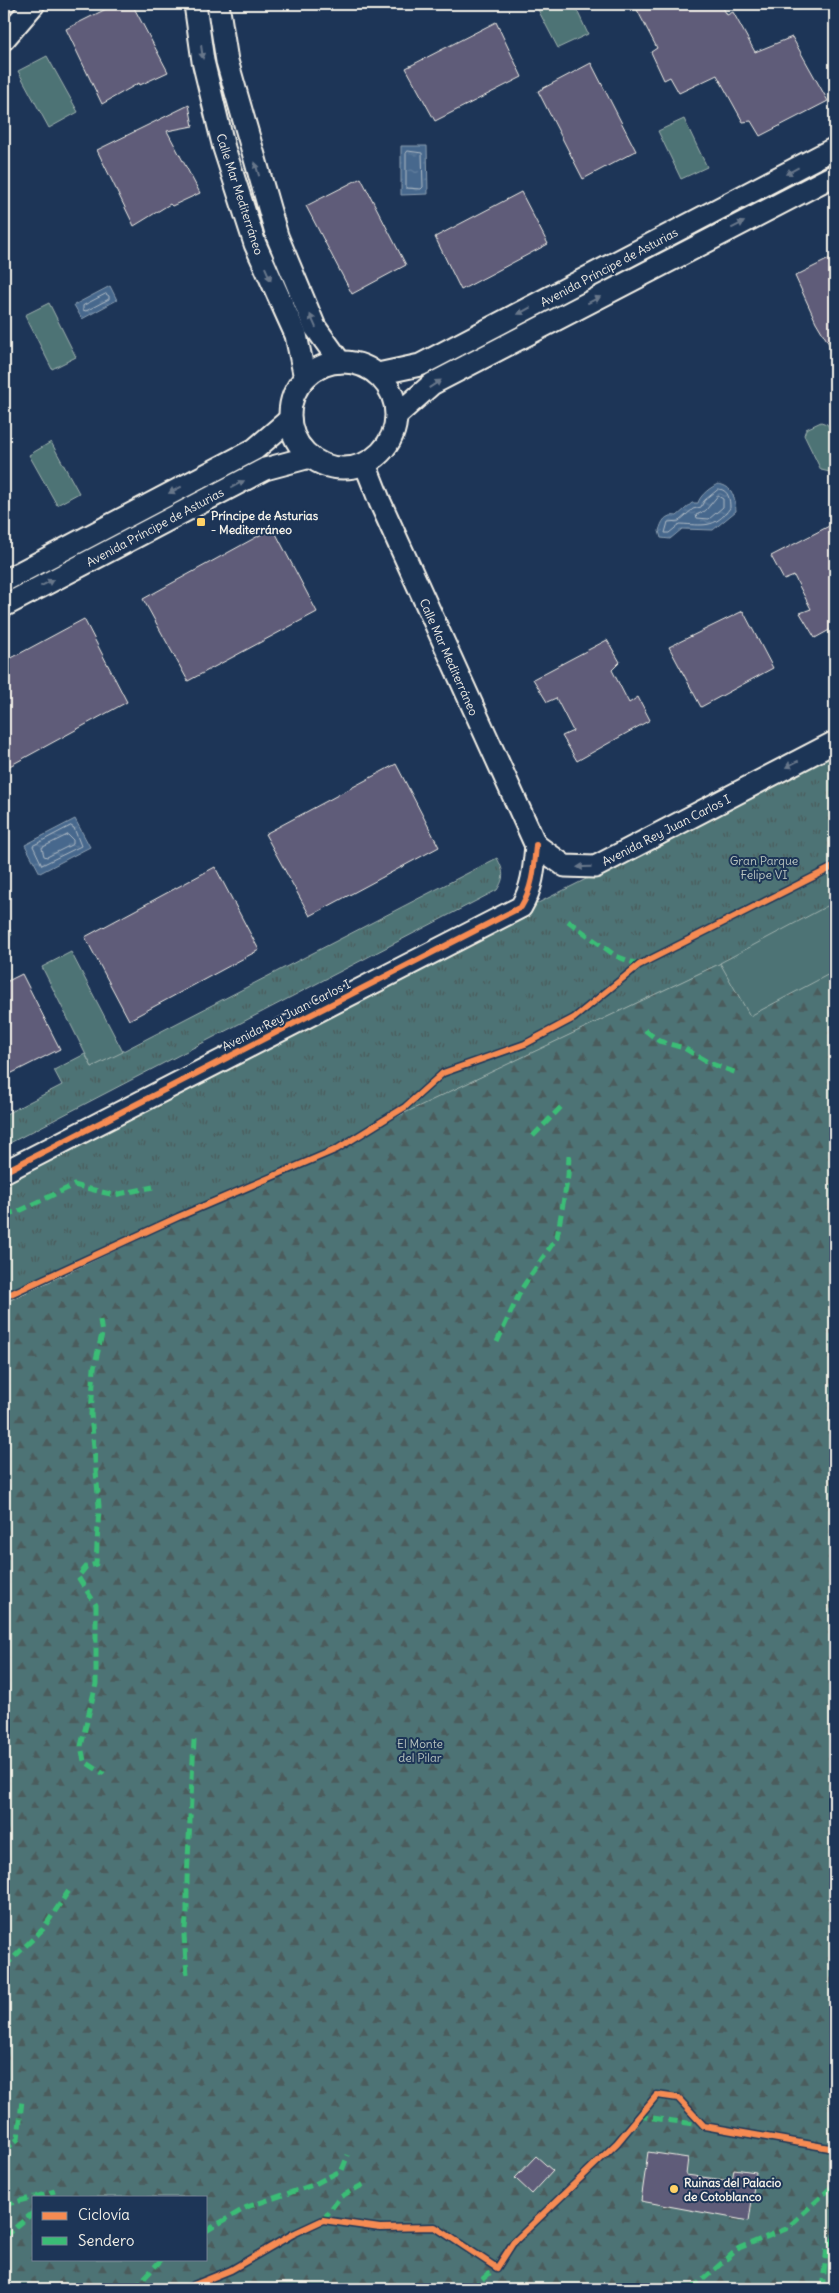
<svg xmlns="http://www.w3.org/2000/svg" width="839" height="2293" font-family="Delius,sans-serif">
<defs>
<pattern id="grass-tufts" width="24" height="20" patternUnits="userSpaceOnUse" patternTransform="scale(1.25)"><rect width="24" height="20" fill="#4d7375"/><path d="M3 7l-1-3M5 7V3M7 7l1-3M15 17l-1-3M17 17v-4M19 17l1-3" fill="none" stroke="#4b5b5b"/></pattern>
<pattern id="forest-firs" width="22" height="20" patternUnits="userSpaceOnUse" patternTransform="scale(1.25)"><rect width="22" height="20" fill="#4d7375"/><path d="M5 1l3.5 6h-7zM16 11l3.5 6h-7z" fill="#4b5b5b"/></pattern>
<pattern id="water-ripples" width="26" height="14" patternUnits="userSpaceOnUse" patternTransform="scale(1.25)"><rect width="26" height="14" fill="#47688d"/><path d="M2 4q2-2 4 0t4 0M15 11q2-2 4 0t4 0" fill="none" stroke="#627e9d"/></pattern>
</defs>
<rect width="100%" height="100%" fill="#1d3557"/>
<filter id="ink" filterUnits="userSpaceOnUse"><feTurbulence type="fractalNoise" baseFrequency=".02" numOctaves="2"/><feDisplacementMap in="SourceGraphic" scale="10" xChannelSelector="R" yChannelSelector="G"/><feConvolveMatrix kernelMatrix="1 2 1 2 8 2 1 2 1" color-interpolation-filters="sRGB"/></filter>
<g filter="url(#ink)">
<g fill="url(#grass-tufts)" stroke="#a0b2ae">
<polygon points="835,755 835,909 4,1304 4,1181 532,906"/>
<path d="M497,858C504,871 505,878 497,890L4,1146V1115L62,1085L54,1070L85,1054L92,1067Z"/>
</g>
<path fill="url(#forest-firs)" stroke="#a0b2ae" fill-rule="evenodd" d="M835,909V2289H4V1303ZM34,2197H206V2259H34Z"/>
<g fill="#4d7375" stroke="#a0b2ae">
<polygon points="535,4 574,4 588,34 558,48"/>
<polygon points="47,56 78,112 49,128 18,71"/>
<polygon points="684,119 707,167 681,179 658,131"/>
<polygon points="49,303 76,357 52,369 25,315"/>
<polygon points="821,422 827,424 835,438 835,469 830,472 821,470 804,435 806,429"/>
<polygon points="51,442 79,493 57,505 29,455"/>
<polygon points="831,904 835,912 835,971 750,1016 720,963"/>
<polygon points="4,916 12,935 4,939"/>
<polygon points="71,952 123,1052 92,1067 42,967"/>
</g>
<g fill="url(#water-ripples)" stroke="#8c9fb1">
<polygon points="401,146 427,146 428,194 401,195"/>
<polygon points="110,286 117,300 82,319 74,305"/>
<path d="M718,484C733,486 735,498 736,511L713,530L682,529L670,539L661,538L659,531C662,521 665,514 677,516L692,503H698C700,495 711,487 718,484Z"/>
<polygon points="75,819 90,847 40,873 25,845"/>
</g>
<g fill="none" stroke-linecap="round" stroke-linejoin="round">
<g stroke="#afbac4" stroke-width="1">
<polygon points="408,151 422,153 423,187 421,189 406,188 406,154"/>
<polygon points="106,294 109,296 109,299 86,311 83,310 83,306"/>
<path d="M719,489C729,490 730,500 730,508C715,529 703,525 680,524L669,533H665L668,522L679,521L693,509L701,507L704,501Z"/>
<polygon points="718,496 723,499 723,507 709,519 697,518 696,515 705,511"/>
<polygon points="71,826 74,828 81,846 42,865 33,846"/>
<polygon points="68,835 73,840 73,844 47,857 44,856 42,848"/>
</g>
</g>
<g fill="#5e5b79" stroke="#f4f1e8">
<polygon points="116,4 132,4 168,72 140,85 139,83 102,104 66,29"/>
<polygon points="634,4 721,4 727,15 733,12 755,52 792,37 828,101 760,136 751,121 743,122 717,75 679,93 670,77 664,80 651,52 657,48"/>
<polygon points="496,22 522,77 435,121 406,68"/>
<polygon points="591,63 636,151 583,179 538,91"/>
<polygon points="189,105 193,126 167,131 200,193 172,206 170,204 134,226 97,150"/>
<polygon points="361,178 406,265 352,294 306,206"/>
<polygon points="521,192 548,244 461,290 435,237"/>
<polygon points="835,256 835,354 816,322 795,276"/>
<polygon points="835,523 835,627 815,638 800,613 811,609 794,576 784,580 771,556"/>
<polygon points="273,528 317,612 188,681 143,599"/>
<polygon points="743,611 773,668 701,707 669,647"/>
<polygon points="84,619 127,702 4,769 4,662"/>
<polygon points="607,640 620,662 612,670 629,703 638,697 650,720 577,761 562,736 573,731 556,698 547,702 533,679"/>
<polygon points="396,764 439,847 310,916 265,834"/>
<polygon points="215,867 259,950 129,1020 85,937"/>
<polygon points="22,974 60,1049 4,1077 4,983"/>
<polygon points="648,2152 688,2158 686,2175 732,2181 734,2169 756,2172 749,2221 641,2201"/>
<polygon points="536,2156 553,2171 532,2194 515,2178"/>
</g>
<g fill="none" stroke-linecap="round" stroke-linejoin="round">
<g stroke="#f4f1e8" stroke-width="25">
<g id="street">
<polyline points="195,4 203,61 224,148 255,244 296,335 305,378"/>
<polyline points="218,4 227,61 277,236 315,327 340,362"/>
<polyline points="4,39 34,4"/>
<circle cx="343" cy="415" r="53"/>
<polyline points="378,374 420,365 835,148"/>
<polyline points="397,415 432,384 835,175"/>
<polyline points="365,464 380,502 537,848"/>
<polyline points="4,581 255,449 290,419"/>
<polyline points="4,606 265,469 310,457"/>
<polyline points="536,845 565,866 595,867 835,742"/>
<path d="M4,1172L521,907C533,887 534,868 536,845"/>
</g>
</g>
<use href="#street" stroke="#1d3557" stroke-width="21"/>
<g stroke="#3abd76" stroke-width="5" stroke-dasharray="10 5" stroke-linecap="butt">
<polyline points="568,921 616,956 639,965"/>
<polyline points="645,1030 659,1041 684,1048 709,1063 737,1073"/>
<polyline points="533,1136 561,1107"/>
<polyline points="4,1214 17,1212 74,1185 114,1195 153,1187"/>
<polyline points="100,1320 102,1334 94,1368 91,1414 99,1506 96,1564 86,1567 78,1577 96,1605 96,1684 81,1746 84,1761 104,1774"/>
<polyline points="497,1342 522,1288 557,1237 568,1176 569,1155"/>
<polyline points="4,1967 43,1929 70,1889"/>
<polyline points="187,1974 184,1936 187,1912 187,1879 194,1740"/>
<polyline points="638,2116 702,2125"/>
<polyline points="4,2151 18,2139 22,2100"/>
<polyline points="35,2197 55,2191"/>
<polyline points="4,2205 34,2197"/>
<polyline points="323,2220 340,2197 366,2183"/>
<polyline points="206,2231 247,2207 313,2185 342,2170 348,2155"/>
<polyline points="4,2237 34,2212"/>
<polyline points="134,2289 162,2259"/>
<polyline points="471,2289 499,2265"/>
<polyline points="692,2289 739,2248 786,2229 835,2184"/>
<polyline points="822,2289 827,2248 835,2237"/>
</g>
<g stroke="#1d3557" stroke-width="9">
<g id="cycleway">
<path d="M4,1172L521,907C533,887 534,868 536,845"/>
<polyline points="4,1297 178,1217 337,1149 405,1107 443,1073 525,1044 574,1018 639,965 835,866"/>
<polyline points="184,2289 231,2270 293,2234 323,2220 380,2228 435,2227 497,2268 513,2243 617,2143 657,2095 678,2098 704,2126 835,2149"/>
</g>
</g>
<use href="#cycleway" stroke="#f68b52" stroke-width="6"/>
</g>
<defs><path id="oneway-solid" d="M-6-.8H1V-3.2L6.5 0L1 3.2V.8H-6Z" transform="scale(1.25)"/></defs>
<g fill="#68778a">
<use href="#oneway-solid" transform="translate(202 52) rotate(82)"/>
<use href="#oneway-solid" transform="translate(257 169) rotate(-107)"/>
<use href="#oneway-solid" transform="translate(792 171) rotate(152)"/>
<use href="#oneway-solid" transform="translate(738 225) rotate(-27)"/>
<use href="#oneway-solid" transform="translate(268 274) rotate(66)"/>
<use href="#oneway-solid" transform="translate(594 300) rotate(-27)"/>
<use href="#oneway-solid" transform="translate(524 311) rotate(152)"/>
<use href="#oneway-solid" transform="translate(313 321) rotate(-114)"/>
<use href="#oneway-solid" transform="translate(435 384) rotate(-33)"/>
<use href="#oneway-solid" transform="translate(238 484) rotate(-28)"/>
<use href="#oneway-solid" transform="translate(175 490) rotate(153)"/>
<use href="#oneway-solid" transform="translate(47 583) rotate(-27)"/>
<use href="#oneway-solid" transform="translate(792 764) rotate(153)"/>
<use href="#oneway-solid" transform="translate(584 867) rotate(179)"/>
</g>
</g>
<g fill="#ffd166" stroke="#1d3557" stroke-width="2">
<rect x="196" y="517" width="10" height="10" rx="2.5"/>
<circle cx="674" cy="2189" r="5"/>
</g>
<g text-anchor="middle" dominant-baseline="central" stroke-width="4" stroke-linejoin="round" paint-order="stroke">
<g font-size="12" fill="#f4f1e8" stroke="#1d3557">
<text transform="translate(240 194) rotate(72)">Calle Mar Mediterráneo</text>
<text transform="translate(609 267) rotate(-28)">Avenida Príncipe de Asturias</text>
<text transform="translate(155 527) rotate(-28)">Avenida Príncipe de Asturias</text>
<text transform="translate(449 657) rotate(66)">Calle Mar Mediterráneo</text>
<text transform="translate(666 830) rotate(-27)">Avenida Rey Juan Carlos I</text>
<text transform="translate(286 1015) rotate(-27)">Avenida Rey Juan Carlos I</text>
</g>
<g font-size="12" font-weight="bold" fill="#f4f1e8" stroke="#1d3557" text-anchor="start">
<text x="211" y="515">Príncipe de Asturias<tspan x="211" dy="14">- Mediterráneo</tspan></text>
<text x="684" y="2182">Ruinas del Palacio<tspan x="684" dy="14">de Cotoblanco</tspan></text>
</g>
<g font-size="12" fill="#bac5c0" stroke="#1d3557">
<text x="764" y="860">Gran Parque<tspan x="764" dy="14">Felipe VI</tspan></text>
<text x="420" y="1743">El Monte<tspan x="420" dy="14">del Pilar</tspan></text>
</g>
</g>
<rect width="839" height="2293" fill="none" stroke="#1d3557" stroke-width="20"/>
<rect x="10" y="10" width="819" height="2273" fill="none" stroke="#f4f1e8" stroke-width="2" filter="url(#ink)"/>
<rect x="32" y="2196" width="175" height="65" fill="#1d3557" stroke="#738091"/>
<rect x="42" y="2212" width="25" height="8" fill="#f68b52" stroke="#738091"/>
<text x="78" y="2220" font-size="15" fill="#f4f1e8">Ciclovía</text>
<rect x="42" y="2237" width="25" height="8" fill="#3abd76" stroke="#738091"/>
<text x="78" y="2246" font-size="15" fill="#f4f1e8">Sendero</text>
</svg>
